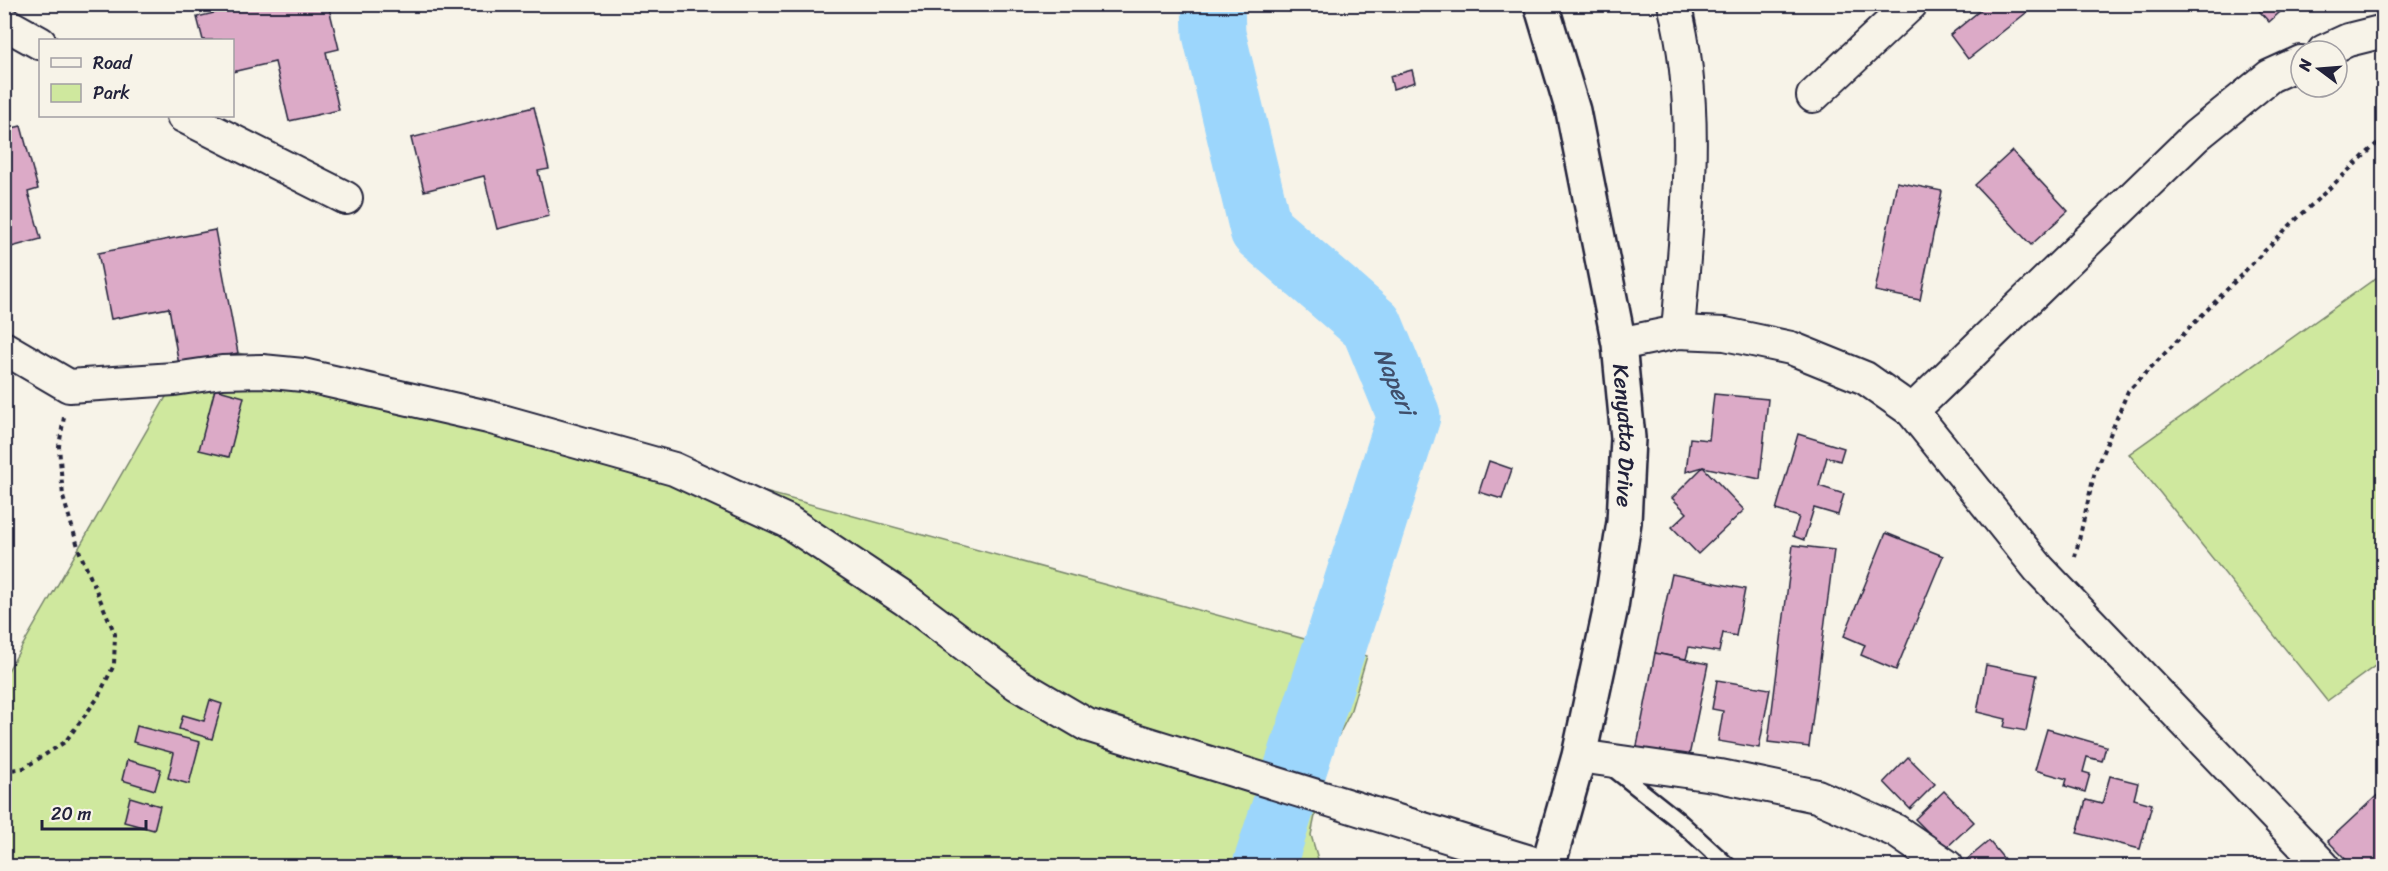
<svg xmlns="http://www.w3.org/2000/svg" width="2388" height="871" font-family="Sriracha,sans-serif">
<rect width="100%" height="100%" fill="#f7f3e8"/>
<filter id="ink" filterUnits="userSpaceOnUse"><feTurbulence type="fractalNoise" baseFrequency=".0167" numOctaves="2"/><feDisplacementMap in="SourceGraphic" scale="12" xChannelSelector="R" yChannelSelector="G"/><feConvolveMatrix kernelMatrix="1 2 1 2 8 2 1 2 1" color-interpolation-filters="sRGB"/></filter>
<g filter="url(#ink)">
<g fill="#cfe89e" stroke="#78856c" stroke-width="1.5">
<polygon points="2383,273 2383,660 2327,701 2129,454"/>
<polygon points="200,338 238,353 461,409 1367,656 1350,713 1327,758 1311,835 1320,866 5,866 5,676"/>
</g>
<g fill="none" stroke-linecap="round" stroke-linejoin="round">
<path stroke="#9cd6fc" stroke-width="63" id="s1" d="M1213,4L1214,34L1261,230L1372,326L1409,416L1264,866"/>
</g>
<g fill="#dcaac7" stroke="#22223b" stroke-width="1.5">
<polygon points="252,4 328,4 339,49 326,52 339,110 289,121 275,62 232,72 232,40 203,40 197,17"/>
<polygon points="1988,4 2036,5 1968,59 1950,35"/>
<polygon points="2253,4 2289,4 2269,22"/>
<polygon points="1412,70 1415,82 1393,89 1390,76"/>
<polygon points="534,107 549,169 538,171 549,216 497,229 484,176 424,191 411,138"/>
<polygon points="21,126 38,189 28,192 41,239 4,249 4,130"/>
<polygon points="2012,151 2068,211 2031,245 1975,185"/>
<polygon points="1897,182 1942,191 1920,300 1875,291"/>
<polygon points="215,230 238,353 179,365 169,308 111,319 98,253"/>
<polygon points="215,389 244,397 229,457 199,450"/>
<polygon points="1714,394 1768,399 1760,479 1703,467 1686,472 1690,438 1709,440"/>
<polygon points="1798,434 1844,448 1840,461 1827,457 1819,486 1844,494 1838,515 1814,508 1804,540 1793,536 1799,517 1776,510"/>
<polygon points="1489,461 1512,469 1502,499 1479,492"/>
<polygon points="1703,467 1744,510 1698,554 1672,527 1687,513 1672,498"/>
<polygon points="1886,533 1943,556 1896,670 1861,655 1865,645 1844,636"/>
<polygon points="1793,545 1834,550 1809,747 1768,742"/>
<polygon points="1672,574 1745,589 1736,636 1723,633 1719,652 1689,647 1686,659 1655,653"/>
<polygon points="1655,653 1708,664 1688,761 1636,751"/>
<polygon points="1986,665 2037,675 2026,731 2004,727 2006,719 1977,712"/>
<polygon points="1717,680 1770,689 1759,748 1718,741 1723,711 1712,709"/>
<polygon points="210,700 222,704 212,739 179,729 183,715 204,721"/>
<polygon points="137,726 200,742 189,784 168,778 174,753 133,742"/>
<polygon points="2047,729 2106,746 2102,761 2087,757 2083,772 2090,774 2085,792 2065,786 2067,779 2035,770"/>
<polygon points="1908,757 1935,784 1910,809 1884,782"/>
<polygon points="127,760 161,769 155,790 122,780"/>
<polygon points="2110,776 2138,783 2134,799 2152,804 2140,849 2077,833 2086,800 2102,804"/>
<polygon points="2384,789 2384,866 2352,866 2328,841"/>
<polygon points="1944,791 1974,822 1945,849 1915,819"/>
<polygon points="130,797 160,806 154,830 124,822"/>
<polygon points="1989,841 2010,866 1969,866 1965,861"/>
</g>
<g fill="none" stroke-linecap="round" stroke-linejoin="round">
<g stroke="#22223b" stroke-width="20">
<polyline id="lane" points="1610,766 1678,820 1728,866"/>
</g>
<g stroke="#22223b" stroke-width="36">
<g id="street">
<path d="M1674,4C1702,110 1686,225 1678,332"/>
<polyline points="4,23 40,43"/>
<polyline points="2324,51 2348,40 2384,31"/>
<polyline points="1813,96 1911,4"/>
<polyline points="183,116 346,198"/>
<polyline points="1619,344 1678,332 1725,334 1791,348 1865,378 1912,411 2039,569 2323,866"/>
<polyline points="4,348 69,386 174,379 222,372 262,371 303,375 488,417 674,469 787,521 906,600 1017,684 1087,725 1543,866"/>
<polyline points="1912,411 2196,136 2270,76 2301,62"/>
<polyline points="1579,756 1720,776 1817,796 1896,831 1947,866"/>
</g>
</g>
<g stroke="#22223b" stroke-width="38">
<g id="secondary">
<path id="s2" d="M1541,4L1573,111L1619,344L1628,438L1624,522L1611,607L1579,756L1548,866"/>
</g>
</g>
<g stroke="#22223b" stroke-width="4" stroke-dasharray="4.5 4.5" stroke-linecap="butt">
<polyline points="2075,557 2095,471 2128,391 2286,229 2384,137"/>
<polyline points="4,771 24,768 65,742 97,699 114,665 115,634 80,553 63,497 59,446 64,417"/>
</g>
<use href="#lane" stroke="#f7f3e8" stroke-width="15"/>
<use href="#street" stroke="#f7f3e8" stroke-width="32"/>
<use href="#secondary" stroke="#f7f3e8" stroke-width="33"/>
</g>
</g>
<g text-anchor="middle" dominant-baseline="central" stroke-width="4.5" stroke-linejoin="round" paint-order="stroke">
<g font-size="22" fill="#22223b" stroke="#f7f3e8">
<text stroke="none"><textPath href="#s2" startOffset="441">Kenyatta Drive</textPath></text>
</g>
<g font-size="24" font-style="italic" fill="#404f6b" stroke="#f7f3e8">
<text stroke="none"><textPath href="#s1" startOffset="438">Naperi</textPath></text>
</g>
</g>
<rect width="2388" height="871" fill="none" stroke="#f7f3e8" stroke-width="24"/>
<rect x="12" y="12" width="2364" height="847" fill="none" stroke="#22223b" stroke-width="2" filter="url(#ink)"/>
<rect x="39" y="39" width="195" height="78" fill="#f7f3e8" stroke="#a29fa3" stroke-width="1.5"/>
<rect x="51" y="58" width="30" height="9" fill="#f7f3e8" stroke="#a29fa3" stroke-width="1.5"/>
<text x="93" y="69" font-size="18" fill="#22223b">Road</text>
<rect x="51" y="84" width="30" height="18" fill="#cfe89e" stroke="#a29fa3" stroke-width="1.5"/>
<text x="93" y="99" font-size="18" fill="#22223b">Park</text>
<g transform="translate(2319 69) rotate(286)"><circle r="28" fill="#f7f3e8" stroke="#a29fa3" stroke-width="1.5"/>
<path d="M0-4.5L10 22L0 15L-10 22Z" fill="#22223b"/>
<text y="-9" font-size="16" font-weight="bold" text-anchor="middle" fill="#22223b">N</text>
</g>
<path d="M42 820v9h104v-9" fill="none" stroke="#22223b" stroke-width="3"/>
<text x="51" y="820" font-size="18" fill="#22223b" stroke="#f7f3e8" stroke-width="4.5" paint-order="stroke">20 m</text>
</svg>
